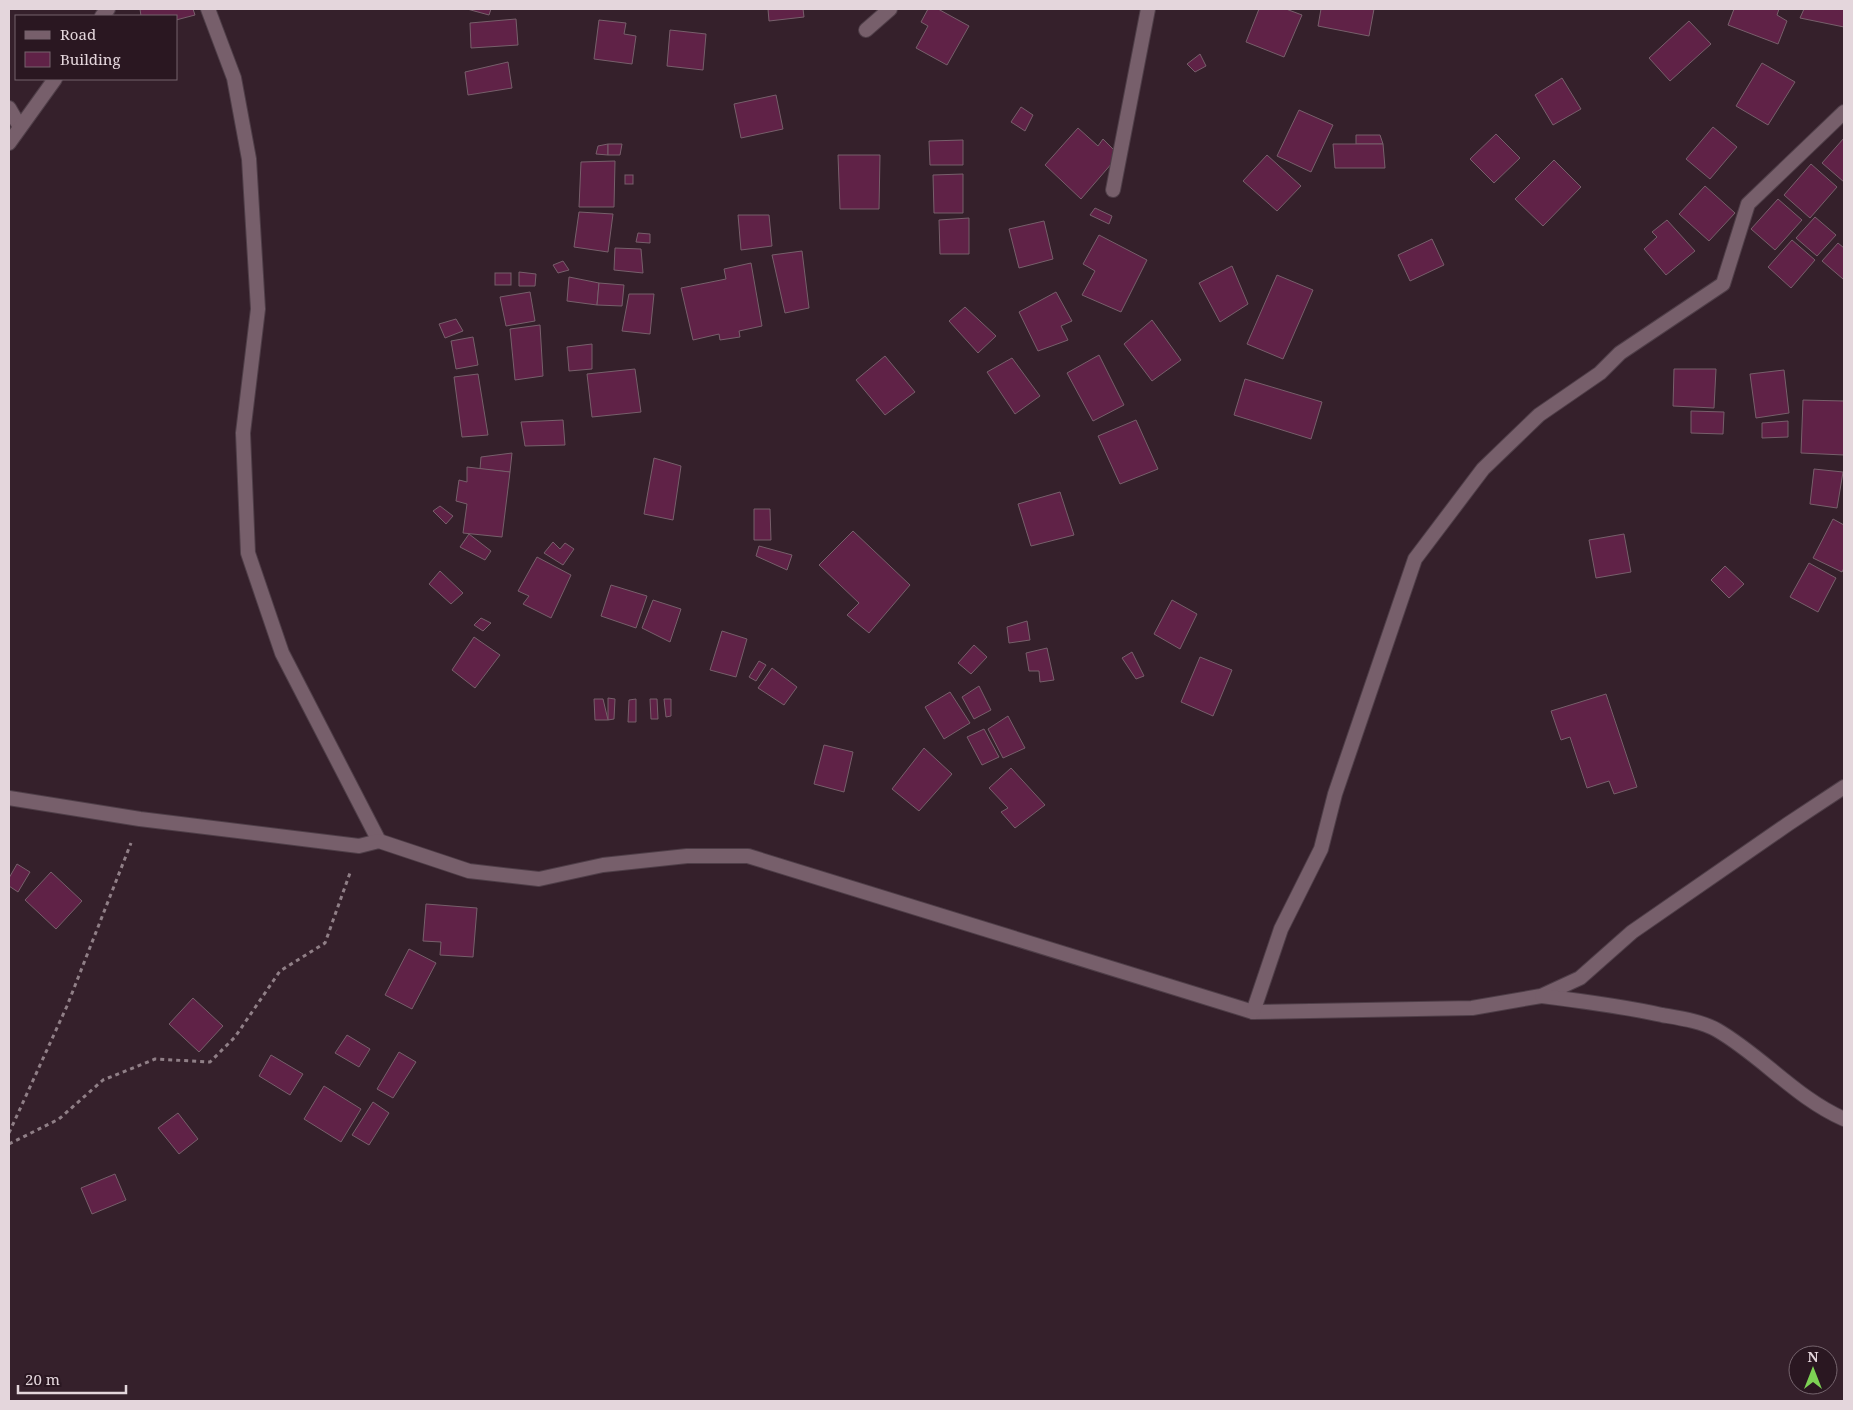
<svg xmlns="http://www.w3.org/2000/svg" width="1853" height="1410" font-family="'Noto Serif',serif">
<rect width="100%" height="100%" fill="#35202b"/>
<g fill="#602247" stroke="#775f6b">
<polygon points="140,9 193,9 195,15 176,20 176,16 141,16"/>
<polygon points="467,9 491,9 489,15"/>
<polygon points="768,9 803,9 804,17 769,21"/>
<polygon points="928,9 938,9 969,26 947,65 916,48 928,26 921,22"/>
<polygon points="1259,9 1286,9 1302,15 1284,57 1246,42"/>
<polygon points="1321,9 1374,9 1369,36 1318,26"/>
<polygon points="1734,9 1779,9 1777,15 1787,21 1778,44 1728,25"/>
<polygon points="1804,9 1844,9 1844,27 1800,18"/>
<polygon points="516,19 518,45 471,48 470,23"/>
<polygon points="599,20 626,23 624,34 636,36 632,64 594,59"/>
<polygon points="1689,21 1711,44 1670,81 1649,58"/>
<polygon points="670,30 706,34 703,70 667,66"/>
<polygon points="1200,54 1206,66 1195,72 1187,64"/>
<polygon points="508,62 512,88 468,95 465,72"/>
<polygon points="1762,63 1795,82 1768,125 1736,106"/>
<polygon points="1562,78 1581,109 1553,125 1535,95"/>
<polygon points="776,95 783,129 741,138 734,104"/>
<polygon points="1021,107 1033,115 1025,131 1011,122"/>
<polygon points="1299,110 1333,125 1311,172 1277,156"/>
<polygon points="1713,127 1737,147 1710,179 1686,159"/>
<polygon points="1078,128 1098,146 1103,139 1119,155 1081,199 1045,165"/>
<polygon points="1496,134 1520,158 1494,183 1470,159"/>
<polygon points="1356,135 1380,135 1383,144 1356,144"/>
<polygon points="1844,138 1844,182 1822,163"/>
<polygon points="963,140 963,165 930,165 929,141"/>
<polygon points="608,144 608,155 596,154 598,146"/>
<polygon points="608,144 622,144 620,155 608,155"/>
<polygon points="1333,144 1383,144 1385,168 1335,168"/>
<polygon points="838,155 880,155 879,209 840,209"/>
<polygon points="1267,155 1301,186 1277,211 1243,181"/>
<polygon points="1554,160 1581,187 1543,226 1515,199"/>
<polygon points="615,161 614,207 579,207 581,162"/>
<polygon points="1811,164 1837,187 1810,218 1784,195"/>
<polygon points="963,174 963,213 934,213 933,175"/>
<rect x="625" y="175" width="8" height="9"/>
<polygon points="1705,186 1735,213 1709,241 1679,214"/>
<polygon points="1778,199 1802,220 1775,250 1751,229"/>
<polygon points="1095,208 1112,216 1109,224 1090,215"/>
<polygon points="579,212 613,214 608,252 574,247"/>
<polygon points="738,215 769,215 772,246 741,250"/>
<polygon points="1815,217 1836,235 1817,256 1796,238"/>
<polygon points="969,218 969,254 940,254 939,220"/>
<polygon points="1667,220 1695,251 1666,275 1644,249 1657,237 1652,232"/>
<polygon points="1044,221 1053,259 1019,268 1009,229"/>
<polygon points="638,233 650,234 650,243 636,242"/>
<polygon points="1099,235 1147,260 1121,312 1082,295 1095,271 1083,264"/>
<polygon points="1432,239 1444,265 1410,281 1398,255"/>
<polygon points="1792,240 1815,260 1791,288 1768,267"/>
<polygon points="1838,243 1844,248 1844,278 1843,279 1822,261"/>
<polygon points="615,248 641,249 643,273 614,270"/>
<polygon points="802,251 809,308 785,313 772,255"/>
<polygon points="563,261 569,270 558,273 553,265"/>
<polygon points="751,263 762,326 739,331 740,337 720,340 719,334 693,340 681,288 726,279 724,269"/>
<polygon points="1232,266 1248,304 1220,322 1199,283"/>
<polygon points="519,272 536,274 535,286 519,286"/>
<rect x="495" y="273" width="16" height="12"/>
<polygon points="1277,275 1313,290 1283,359 1247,344"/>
<polygon points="569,277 599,283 597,305 567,301"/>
<polygon points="599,283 624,285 622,306 597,305"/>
<polygon points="530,292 535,321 506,326 500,297"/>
<polygon points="1056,292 1072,321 1061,326 1068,340 1038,351 1019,312"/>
<polygon points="629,294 654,294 650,334 622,331"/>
<polygon points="965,307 996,336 978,353 949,321"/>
<polygon points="456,319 463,331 445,338 439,324"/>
<polygon points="1152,320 1181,360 1152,381 1124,344"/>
<polygon points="540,325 543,376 515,380 510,329"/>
<polygon points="473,337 478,365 456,369 451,341"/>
<polygon points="592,344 592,369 569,371 567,347"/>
<polygon points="1099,355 1124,405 1093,421 1067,373"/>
<polygon points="885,356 915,392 885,415 856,380"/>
<polygon points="1012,358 1040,396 1015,414 987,372"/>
<polygon points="635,369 641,412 592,417 587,374"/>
<polygon points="1674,369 1716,369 1714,408 1673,406"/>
<polygon points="1784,370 1789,413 1756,418 1750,374"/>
<polygon points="478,374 488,435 462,437 454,377"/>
<polygon points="1245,379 1322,402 1311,439 1234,415"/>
<polygon points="1803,400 1844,401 1844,455 1801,453"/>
<polygon points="1691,411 1724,412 1723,434 1691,433"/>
<polygon points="563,420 565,445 525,446 521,422"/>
<polygon points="1136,420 1158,469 1120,484 1098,436"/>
<polygon points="1788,421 1788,437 1762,438 1762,423"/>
<polygon points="512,453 510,472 480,469 481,457"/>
<polygon points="654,458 681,466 673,520 644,514"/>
<polygon points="467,467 510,472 502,537 463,533 467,504 456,501 459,480 467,482"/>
<polygon points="1814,469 1843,472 1837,508 1810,504"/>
<polygon points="1060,492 1074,535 1031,546 1018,504"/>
<polygon points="440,506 453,516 446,524 433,511"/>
<polygon points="754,509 770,509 771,540 754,540"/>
<polygon points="1833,519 1844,525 1844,568 1842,572 1813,558"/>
<polygon points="853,531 910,585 869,633 847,615 859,603 819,565"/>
<polygon points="469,534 491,551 485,560 460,547"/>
<polygon points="1624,534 1631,572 1596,578 1589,540"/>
<polygon points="553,542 560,549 565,543 574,549 563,565 544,553"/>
<polygon points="759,546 792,555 787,570 756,556"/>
<polygon points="537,557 571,575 551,618 523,604 529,596 518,591"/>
<polygon points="1809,563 1836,578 1818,612 1790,597"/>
<polygon points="1725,566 1744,584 1729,598 1711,580"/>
<polygon points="440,571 463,593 451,604 429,584"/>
<polygon points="611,585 647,596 636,628 601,616"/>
<polygon points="653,600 681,609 670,642 642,628"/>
<polygon points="1172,600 1197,614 1180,649 1154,634"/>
<polygon points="481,618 491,623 483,631 474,625"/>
<polygon points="1027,621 1030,640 1009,643 1007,627"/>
<polygon points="722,631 747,639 736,677 710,670"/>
<polygon points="474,637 500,655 475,688 452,670"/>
<polygon points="974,645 987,657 971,674 958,663"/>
<polygon points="1047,648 1054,680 1040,682 1039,671 1029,671 1026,653"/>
<polygon points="1132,652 1144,676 1136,679 1122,658"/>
<polygon points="1200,657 1232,670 1213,716 1181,702"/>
<polygon points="759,661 766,665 756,681 749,677"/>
<polygon points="772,668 797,687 784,705 758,688"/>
<polygon points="979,686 991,710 974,719 962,697"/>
<polygon points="950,692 970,723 944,739 925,707"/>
<polygon points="1606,694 1637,787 1614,794 1609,781 1587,788 1570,737 1561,740 1551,711"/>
<polygon points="608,698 615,699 614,719 608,720"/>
<polygon points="594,699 603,699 608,720 595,720"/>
<polygon points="636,699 636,722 628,722 629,700"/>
<polygon points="650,699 657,699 658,719 651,719"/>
<polygon points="664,699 671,699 671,716 666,717"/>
<polygon points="1008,716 1025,748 1003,758 988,729"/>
<polygon points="984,729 999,757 982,765 967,737"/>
<polygon points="824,745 853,752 844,792 814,784"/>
<polygon points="924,748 952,774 919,811 892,789"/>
<polygon points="1011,768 1045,805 1015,828 1001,812 1008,808 989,788"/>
<polygon points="17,864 30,872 18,892 9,886 9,878"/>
<polygon points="51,872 82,901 56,929 25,900"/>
<polygon points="426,904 477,908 473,957 440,955 441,942 423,941"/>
<polygon points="409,949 436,963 412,1009 385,995"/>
<polygon points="193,998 223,1026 199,1052 169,1024"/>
<polygon points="347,1035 370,1049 359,1067 335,1053"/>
<polygon points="399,1052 416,1062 393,1098 377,1089"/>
<polygon points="271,1055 303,1074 290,1095 259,1076"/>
<polygon points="324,1086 361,1109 341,1142 304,1119"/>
<polygon points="373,1102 389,1113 369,1145 352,1135"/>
<polygon points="178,1113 198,1139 179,1154 158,1128"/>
<polygon points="115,1174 126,1200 92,1214 81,1188"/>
</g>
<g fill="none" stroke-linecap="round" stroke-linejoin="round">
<g stroke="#4f3e48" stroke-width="16">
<g id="minor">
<polyline points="208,9 234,78 249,159 258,309 243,433 248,553 282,653 379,841"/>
<polyline points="102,16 108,9"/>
<polyline points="866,30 890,9"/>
<polyline points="9,108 20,127"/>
<polyline points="9,143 55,79"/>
<polyline points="1113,190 1148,9"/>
<polyline points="9,798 140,819 359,846 379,841 469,871 539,879 603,865 687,856 748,856 1253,1012 1472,1008 1541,996 1580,978 1632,932 1788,824 1844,787"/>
<path d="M1542,996C1582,1001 1622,1006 1662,1015C1679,1018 1701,1021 1717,1030C1762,1056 1796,1098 1844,1119"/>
<polyline points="1253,1012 1281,929 1321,849 1335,794 1415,559 1483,469 1539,415 1600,373 1620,353 1723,284 1748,204 1844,112"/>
</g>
</g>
<g stroke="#907f87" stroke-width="3" stroke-dasharray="4 4" stroke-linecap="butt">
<polyline points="9,1133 67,1006 131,843"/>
<polyline points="9,1144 59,1119 103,1080 155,1059 210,1062 235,1037 280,971 325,943 351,870"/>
</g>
<use href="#minor" stroke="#775f6b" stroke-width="14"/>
</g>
<rect width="1853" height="1410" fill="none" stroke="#e4d6dc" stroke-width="20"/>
<rect x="15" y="15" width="162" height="65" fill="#2a1721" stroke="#74636c"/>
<rect x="25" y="31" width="25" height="8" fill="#775f6b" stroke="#74636c"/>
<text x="60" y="40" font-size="15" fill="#e4d6dc">Road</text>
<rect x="25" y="52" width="25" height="15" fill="#602247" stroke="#74636c"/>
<text x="60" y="65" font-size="15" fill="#e4d6dc">Building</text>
<g transform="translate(1813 1370)"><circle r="24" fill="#2a1721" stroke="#74636c"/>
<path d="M0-4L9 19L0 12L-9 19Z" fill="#7dd154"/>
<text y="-8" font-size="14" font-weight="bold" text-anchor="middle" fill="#e4d6dc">N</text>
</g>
<path d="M18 1385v8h108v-8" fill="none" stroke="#e4d6dc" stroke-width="2.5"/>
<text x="25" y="1385" font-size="15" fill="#e4d6dc" stroke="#2a1721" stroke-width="4" paint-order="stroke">20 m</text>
</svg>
